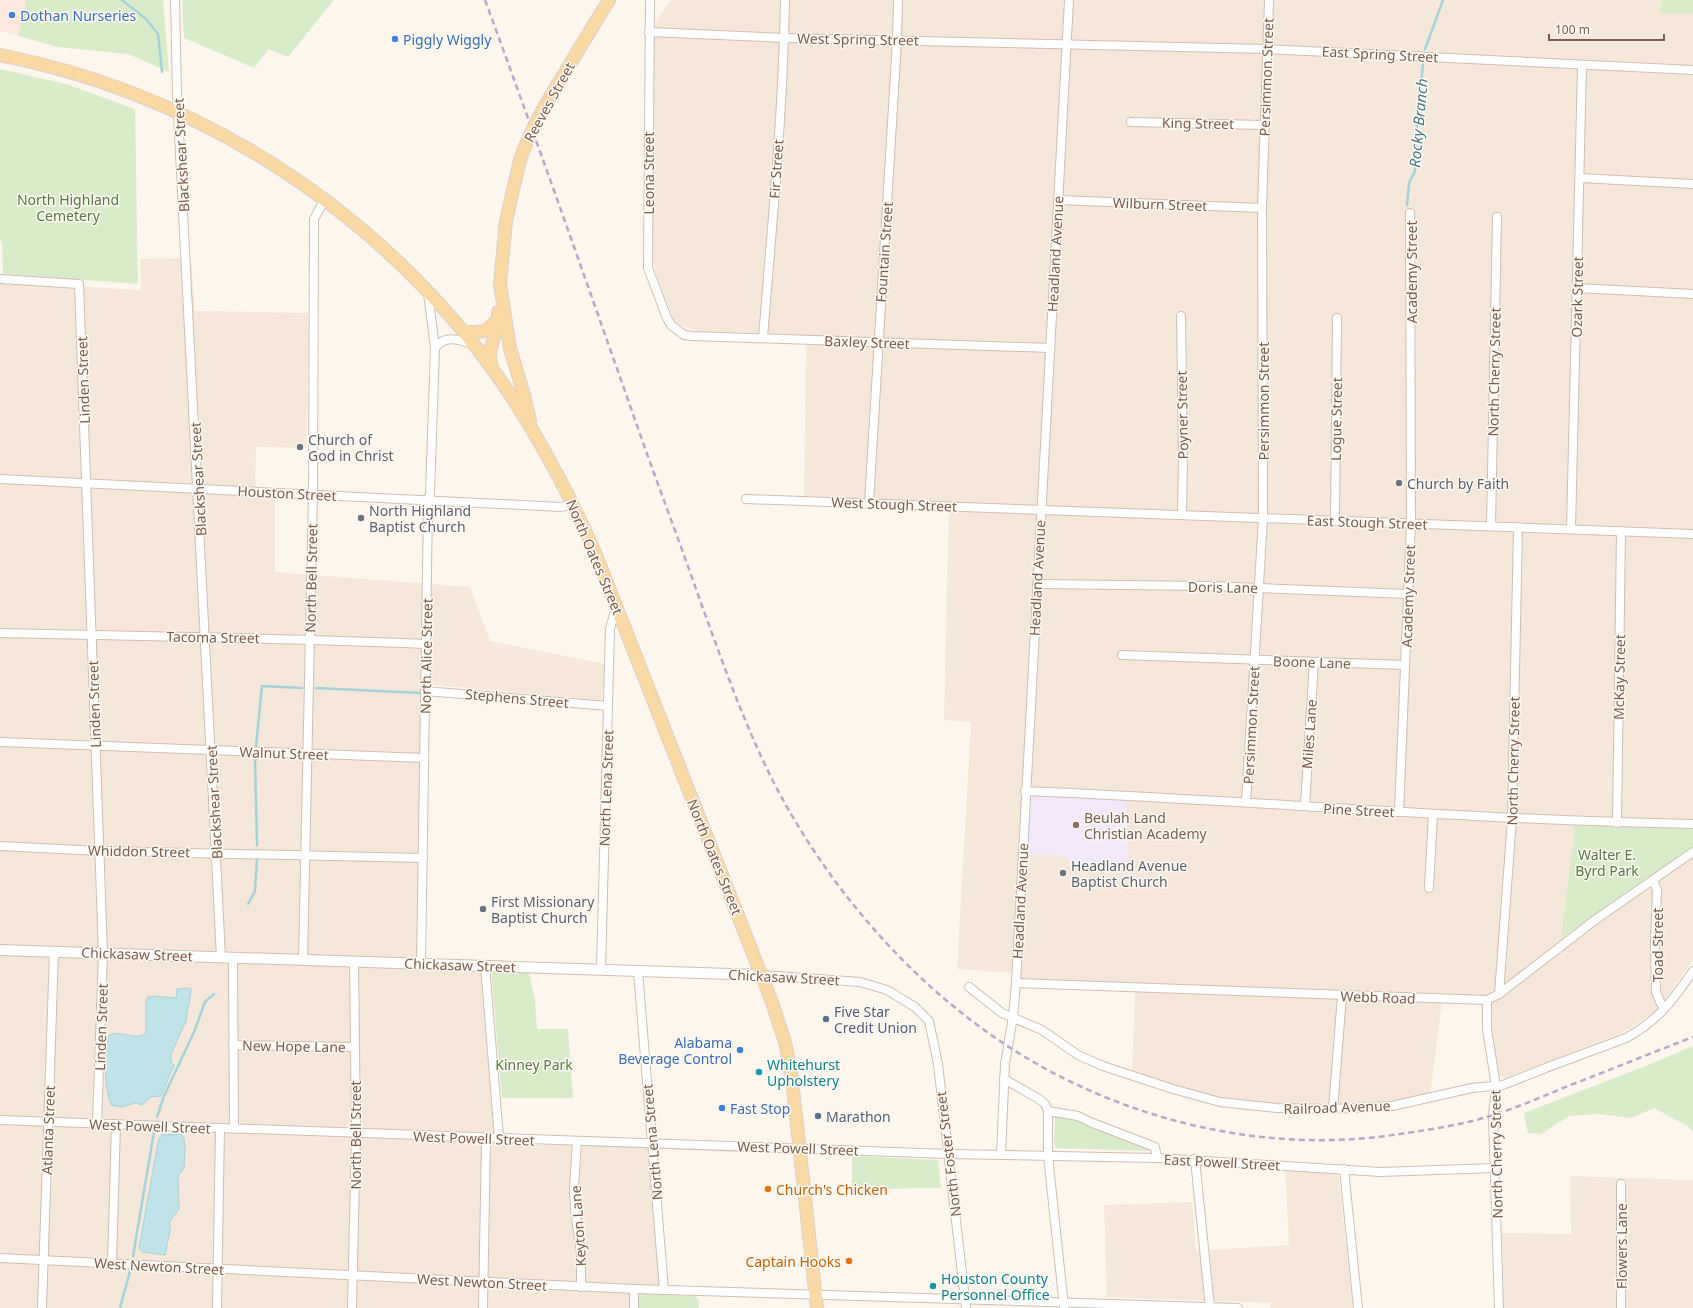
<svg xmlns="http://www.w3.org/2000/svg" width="1693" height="1308" font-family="'Noto Sans',sans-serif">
<rect width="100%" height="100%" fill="#fdf6ec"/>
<g fill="#f5e8da">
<polygon points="671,0 1661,0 1660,13 1693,14 1693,828 1575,825 1561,937 1693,847 1693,960 1656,1012 1620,1034 1505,1078 1498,1074 1493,1037 1492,1006 1442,1002 1430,1095 1380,1102 1324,1106 1278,1104 1223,1099 1173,1085 1132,1071 1135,992 1022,987 1022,979 1011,973 957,969 971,722 944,720 949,504 804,496 806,335 699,331 683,327 673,319 656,273 652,258 654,24"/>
<polygon points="191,258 195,311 308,313 307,448 256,447 255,497 275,497 275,572 470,587 490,641 605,664 602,700 421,684 418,966 480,969 495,1144 649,1147 661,1286 644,1286 643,1294 641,1295 639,1308 0,1308 0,282 141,290 140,259"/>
<polygon points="1285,1169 1338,1172 1353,1308 1270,1308 1270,1303 1107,1297 1104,1205 1192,1202 1196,1251 1289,1245"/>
<polygon points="1570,1176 1693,1180 1693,1308 1504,1308 1502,1233 1571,1234"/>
</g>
<polygon fill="#fde8e0" points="0,0 26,0 18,36 0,31"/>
<polygon fill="#f3e8fa" points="1025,791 1127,796 1128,866 1070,862 1065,856 1048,854 1023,855"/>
<g fill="#d8ecc9">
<polygon points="26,0 163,0 169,72 128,54 58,47 18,36"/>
<polygon points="182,0 334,0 288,57 269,49 254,68 184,38"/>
<polygon points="1661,0 1693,0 1693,14 1660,13"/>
<polygon points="0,69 66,84 135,109 138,284 3,274 2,241 0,241"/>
<polygon points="1575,825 1693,828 1693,847 1561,938"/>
<polygon points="491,969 529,971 535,1002 537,1029 568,1029 573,1098 502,1098"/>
<polygon points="1693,1046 1693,1131 1687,1126 1654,1108 1631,1118 1597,1114 1569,1116 1541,1134 1528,1133 1524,1113 1643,1067"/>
<polygon points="1055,1116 1078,1119 1150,1149 1149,1151 1056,1148 1054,1143"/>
<polygon points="852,1156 938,1160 941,1188 852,1189"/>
<polygon points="643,1294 695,1296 699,1301 699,1308 639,1308 639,1298"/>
</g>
<g fill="#bfe3e8" stroke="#a5d3da">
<path d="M187,988L191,989V992L186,1021L171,1054V1062L174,1065L161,1096L151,1097L142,1105L136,1103L122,1107L111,1105C103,1084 105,1056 109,1035C120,1029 139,1043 146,1032V1000L148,997L152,996L176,998L177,989Z"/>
<polygon points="181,1134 184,1138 185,1147 184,1168 178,1176 179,1209 170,1221 170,1231 165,1255 142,1252 139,1248 158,1142 161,1135"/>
</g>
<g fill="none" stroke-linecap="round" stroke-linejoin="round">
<g stroke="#a5d3da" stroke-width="2.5">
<polyline points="122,0 146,19 158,34 162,72"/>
<polyline points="1425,49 1443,0"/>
<polyline points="1407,205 1409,183 1415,171 1417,122 1423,64"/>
<polyline points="316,688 421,693"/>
<polyline points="256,746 262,686 302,688"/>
<polyline points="255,758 257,845"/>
<polyline points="248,904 255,891 257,858"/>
<polyline points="157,1117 164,1096 194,1032 205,1002 214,994"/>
<polyline points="133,1256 154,1132"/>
<polyline points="120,1308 130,1271"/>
</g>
<g stroke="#d1beb0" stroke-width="10">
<g id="minor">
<polyline points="175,0 177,94 221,957"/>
<polyline points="650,0 648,268 667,318 671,325 684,335 692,336 1050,348"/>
<polyline points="649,32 784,38 1267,49 1693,70"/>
<polyline points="1131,122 1264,125"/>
<polyline points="1580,178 1693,184"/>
<polyline points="1058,200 1262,208"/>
<polyline points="0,279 79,284 103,953 97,1123"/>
<polyline points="1577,288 1693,294"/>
<polyline points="1181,316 1183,455 1182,515"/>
<path d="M763,338C772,226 783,113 785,0"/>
<path d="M435,348C445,334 459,340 473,344"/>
<polyline points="0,479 561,507 573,504"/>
<polyline points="746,499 1693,534"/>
<polyline points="869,503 897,40 898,0"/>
<polyline points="1335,520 1337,318"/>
<polyline points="1491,526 1497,217"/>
<polyline points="1571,529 1582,65"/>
<polyline points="1037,584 1209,586 1408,594"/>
<path d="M0,633C142,636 284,638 426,644"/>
<polyline points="1122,655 1405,665"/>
<polyline points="425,691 608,706"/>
<polyline points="0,742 424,758"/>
<path d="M1025,791C1248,800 1470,820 1693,824"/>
<polyline points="1246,802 1263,518 1262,208 1269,0"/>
<polyline points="1305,806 1314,662"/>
<polyline points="1399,812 1411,523 1410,213"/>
<polyline points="1617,823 1621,531"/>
<polyline points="0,846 100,851 423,858"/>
<polyline points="1653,880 1657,890 1655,942 1656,992 1661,1004 1666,1007"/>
<polyline points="1429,888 1433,814"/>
<polyline points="233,957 234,1129"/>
<polyline points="303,960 313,494 314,219 325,199"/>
<polyline points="421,963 428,507 430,493 435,348 428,293"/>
<polyline points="485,965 499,1138"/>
<polyline points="601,969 610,629 616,607"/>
<polyline points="638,971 664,1290"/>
<polyline points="762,975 860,982 887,990 915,1007 929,1021 938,1064 966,1308"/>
<polyline points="1016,983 1487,1000 1499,994 1595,920 1693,852"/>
<path d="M969,987L1002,1013L1042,1030L1078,1055L1103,1066L1173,1089L1220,1102L1277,1108L1333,1109L1392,1106L1472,1088L1503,1085L1548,1067L1626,1038C1659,1020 1672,1001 1693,971"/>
<polyline points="1499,994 1512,819 1518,527"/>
<polyline points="1487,1000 1487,1029 1496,1087 1493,1115 1499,1308"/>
<polyline points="233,1045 355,1047"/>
<polyline points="1004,1079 1039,1099 1045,1104 1048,1111 1048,1156 1064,1307"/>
<polyline points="1333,1109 1342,996"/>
<polyline points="1048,1111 1078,1116 1090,1122 1155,1147 1157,1158"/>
<polyline points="0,1120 949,1154 1157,1158 1380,1172 1495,1168"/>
<polyline points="577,1141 574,1188 575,1210 581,1253 581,1287"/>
<polyline points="1001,1155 1005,1064 1013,1017 1016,983 1069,0"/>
<polyline points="1195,1159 1210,1308"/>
<polyline points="1344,1169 1358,1308"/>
<polyline points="1621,1184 1621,1308"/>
<polyline points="0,1258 634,1289 1238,1308"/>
<polyline points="112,1263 116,1124"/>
<polyline points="42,1308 54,951"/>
<polyline points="217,1308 220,1128"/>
<polyline points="352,1308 356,1133 354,961"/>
<polyline points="483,1308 486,1138"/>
<polyline points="634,1308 634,1289"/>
</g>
</g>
<g stroke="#d1beb0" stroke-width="12">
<polyline id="tertiary" points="0,950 762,975"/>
</g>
<g stroke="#dad1cd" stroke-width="14">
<g id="primary">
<polyline points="579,49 609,0"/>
<path d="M0,55C181,90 345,190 463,331C518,397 559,472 594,550L772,1002L785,1042L792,1079L817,1308"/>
<polyline points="519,164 506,221 500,284 510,348 524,395 530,421"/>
<path d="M464,332C482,332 488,334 498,317"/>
<path d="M492,368C485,347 500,333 498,312"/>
</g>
</g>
<use href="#minor" stroke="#fff" stroke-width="8"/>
<use href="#tertiary" stroke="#fff" stroke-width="10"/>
<use href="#primary" stroke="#fbd9a5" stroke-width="12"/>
<path stroke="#b9a8c9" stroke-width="2.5" stroke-dasharray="6 4" stroke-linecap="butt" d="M485,0C538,144 589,289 640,434C660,491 682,548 702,606C724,666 745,726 774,783C822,876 893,962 976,1024C1093,1112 1248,1156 1393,1135C1427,1130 1464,1125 1496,1114C1521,1106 1544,1096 1568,1086C1610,1070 1651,1053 1693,1037"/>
<g stroke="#dad1cd" stroke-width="14" stroke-linecap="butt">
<path id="primary-bridge" d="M519,164C531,123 557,87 579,49"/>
</g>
<use href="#primary-bridge" stroke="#fbd9a5" stroke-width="12"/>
</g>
<g fill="#3f7fe0" stroke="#fffaf3" stroke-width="1.5">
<circle cx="12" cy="15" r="4"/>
<circle cx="395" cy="39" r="4"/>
<circle cx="740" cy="1050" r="4"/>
<circle cx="722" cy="1108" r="4"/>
</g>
<g fill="#6b7280" stroke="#fffaf3" stroke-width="1.5">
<circle cx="300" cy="447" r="4"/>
<circle cx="1399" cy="483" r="4"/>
<circle cx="361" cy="518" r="4"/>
<circle cx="1063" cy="873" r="4"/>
<circle cx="483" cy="909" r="4"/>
</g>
<circle fill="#8d6e63" stroke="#fffaf3" stroke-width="1.5" cx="1076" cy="825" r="4"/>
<g fill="#5c6f8a" stroke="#fffaf3" stroke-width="1.5">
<circle cx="826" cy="1019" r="4"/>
<circle cx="818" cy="1116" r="4"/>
</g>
<g fill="#0f9aa8" stroke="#fffaf3" stroke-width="1.5">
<circle cx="759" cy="1072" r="4"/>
<circle cx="933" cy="1286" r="4"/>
</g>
<g fill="#e8710a" stroke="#fffaf3" stroke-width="1.5">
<circle cx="768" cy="1189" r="4"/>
<circle cx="849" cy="1261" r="4"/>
</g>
<g text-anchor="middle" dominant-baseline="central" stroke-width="3" stroke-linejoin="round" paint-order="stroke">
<g font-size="14" fill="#366cbe" stroke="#fffaf3" text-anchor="start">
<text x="20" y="15">Dothan Nurseries</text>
<text x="403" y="39">Piggly Wiggly</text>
<text x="732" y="1042" text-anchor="end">Alabama<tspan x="732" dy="16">Beverage Control</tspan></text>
<text x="730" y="1108">Fast Stop</text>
</g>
<g font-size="14" fill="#7a5c4d" stroke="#fffaf3">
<text transform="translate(858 39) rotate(1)">West Spring Street</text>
<text transform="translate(1380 54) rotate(3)">East Spring Street</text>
<text transform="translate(1266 77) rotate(-88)">Persimmon Street</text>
<text transform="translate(549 102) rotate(-61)">Reeves Street</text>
<text transform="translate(1198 123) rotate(1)">King Street</text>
<text transform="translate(181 155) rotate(-93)">Blackshear Street</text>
<text transform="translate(776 169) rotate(-86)">Fir Street</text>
<text transform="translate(648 173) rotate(-90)">Leona Street</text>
<text transform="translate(1160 204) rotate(2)">Wilburn Street</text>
<text transform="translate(884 252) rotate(-86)">Fountain Street</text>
<text transform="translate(1055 254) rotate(-87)">Headland Avenue</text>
<text transform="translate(1411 272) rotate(-90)">Academy Street</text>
<text transform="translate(1577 297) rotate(-89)">Ozark Street</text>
<text transform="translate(867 342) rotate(2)">Baxley Street</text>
<text transform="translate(1494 372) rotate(-89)">North Cherry Street</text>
<text transform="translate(83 380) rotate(-92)">Linden Street</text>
<text transform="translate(1263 401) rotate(-90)">Persimmon Street</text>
<text transform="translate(1182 415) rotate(-91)">Poyner Street</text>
<text transform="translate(1336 419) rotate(-89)">Logue Street</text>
<text transform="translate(198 479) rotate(-93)">Blackshear Street</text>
<text transform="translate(287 493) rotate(3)">Houston Street</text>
<text transform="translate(894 504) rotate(2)">West Stough Street</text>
<text transform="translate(1367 522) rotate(2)">East Stough Street</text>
<text transform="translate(595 557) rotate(67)">North Oates Street</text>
<text transform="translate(311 578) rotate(-89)">North Bell Street</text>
<text transform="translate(1037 578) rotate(-87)">Headland Avenue</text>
<text transform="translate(1223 587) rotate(1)">Doris Lane</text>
<text transform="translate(1408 596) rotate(-88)">Academy Street</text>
<text transform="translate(213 637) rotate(1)">Tacoma Street</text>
<text transform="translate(426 656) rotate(-89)">North Alice Street</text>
<text transform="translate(1312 662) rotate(2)">Boone Lane</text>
<text transform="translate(1619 677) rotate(-89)">McKay Street</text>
<text transform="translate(517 698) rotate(5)">Stephens Street</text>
<text transform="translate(94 704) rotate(-92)">Linden Street</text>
<text transform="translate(1251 725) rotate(-87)">Persimmon Street</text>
<text transform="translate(1309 734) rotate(-86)">Miles Lane</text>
<text transform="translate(284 753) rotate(2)">Walnut Street</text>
<text transform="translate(1513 761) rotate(-89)">North Cherry Street</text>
<text transform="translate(606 788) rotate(-88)">North Lena Street</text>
<text transform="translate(214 802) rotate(-93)">Blackshear Street</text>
<text transform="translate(1359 810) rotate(3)">Pine Street</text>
<text transform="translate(139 851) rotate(1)">Whiddon Street</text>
<text transform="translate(715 857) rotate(68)">North Oates Street</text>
<text transform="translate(1020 901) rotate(-87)">Headland Avenue</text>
<text transform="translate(1657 945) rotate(-90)">Toad Street</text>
<text transform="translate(137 954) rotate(2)">Chickasaw Street</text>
<text transform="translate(460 965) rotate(2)">Chickasaw Street</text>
<text transform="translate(784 977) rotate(3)">Chickasaw Street</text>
<text transform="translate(1378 997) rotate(2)">Webb Road</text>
<text transform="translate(101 1027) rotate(-88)">Linden Street</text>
<text transform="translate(294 1046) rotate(1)">New Hope Lane</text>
<text transform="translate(1337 1107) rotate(-2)">Railroad Avenue</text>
<text transform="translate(150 1126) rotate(2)">West Powell Street</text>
<text transform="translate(48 1130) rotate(-88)">Atlanta Street</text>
<text transform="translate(355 1135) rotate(-90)">North Bell Street</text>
<text transform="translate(474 1138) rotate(2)">West Powell Street</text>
<text transform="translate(652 1142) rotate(-95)">North Lena Street</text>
<text transform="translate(798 1148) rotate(2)">West Powell Street</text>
<text transform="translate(948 1154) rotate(-97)">North Foster Street</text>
<text transform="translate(1496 1154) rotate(-91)">North Cherry Street</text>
<text transform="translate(1222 1162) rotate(3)">East Powell Street</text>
<text transform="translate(578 1226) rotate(-94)">Keyton Lane</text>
<text transform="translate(1621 1246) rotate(-90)">Flowers Lane</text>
<text transform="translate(159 1266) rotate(3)">West Newton Street</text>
<text transform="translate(482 1282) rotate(3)">West Newton Street</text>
</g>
<g font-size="14" fill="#537a41" stroke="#fffaf3">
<text x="68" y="199">North Highland<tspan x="68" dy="16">Cemetery</tspan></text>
<text x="1607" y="854">Walter E.<tspan x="1607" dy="16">Byrd Park</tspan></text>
<text x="534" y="1064">Kinney Park</text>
</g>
<g font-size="14" fill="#5b616d" stroke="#fffaf3" text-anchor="start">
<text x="308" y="439">Church of<tspan x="308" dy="16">God in Christ</tspan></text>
<text x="1407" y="483">Church by Faith</text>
<text x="369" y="510">North Highland<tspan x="369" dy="16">Baptist Church</tspan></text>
<text x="1071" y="865">Headland Avenue<tspan x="1071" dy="16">Baptist Church</tspan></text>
<text x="491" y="901">First Missionary<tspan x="491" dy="16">Baptist Church</tspan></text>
</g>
<g font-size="14" fill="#785e54" stroke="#fffaf3" text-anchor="start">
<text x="1084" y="817">Beulah Land<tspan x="1084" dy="16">Christian Academy</tspan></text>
</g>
<g font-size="14" fill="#4e5e75" stroke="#fffaf3" text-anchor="start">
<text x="834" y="1011">Five Star<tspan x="834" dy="16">Credit Union</tspan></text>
<text x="826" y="1116">Marathon</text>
</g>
<g font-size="14" fill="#0d838f" stroke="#fffaf3" text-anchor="start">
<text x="767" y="1064">Whitehurst<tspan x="767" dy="16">Upholstery</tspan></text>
<text x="941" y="1278">Houston County<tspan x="941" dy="16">Personnel Office</tspan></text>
</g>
<g font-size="14" fill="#c56008" stroke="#fffaf3" text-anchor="start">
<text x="776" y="1189">Church's Chicken</text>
<text x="841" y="1261" text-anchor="end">Captain Hooks</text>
</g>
<g font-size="15" font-style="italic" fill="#437c86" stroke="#fffaf3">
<text transform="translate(1418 123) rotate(-85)">Rocky Branch</text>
</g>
</g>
<path d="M1549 34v6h115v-6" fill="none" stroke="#7a5c4d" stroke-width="2"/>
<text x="1555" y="34" font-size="12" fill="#7a5c4d" stroke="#fffaf3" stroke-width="3" paint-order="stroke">100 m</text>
</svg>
